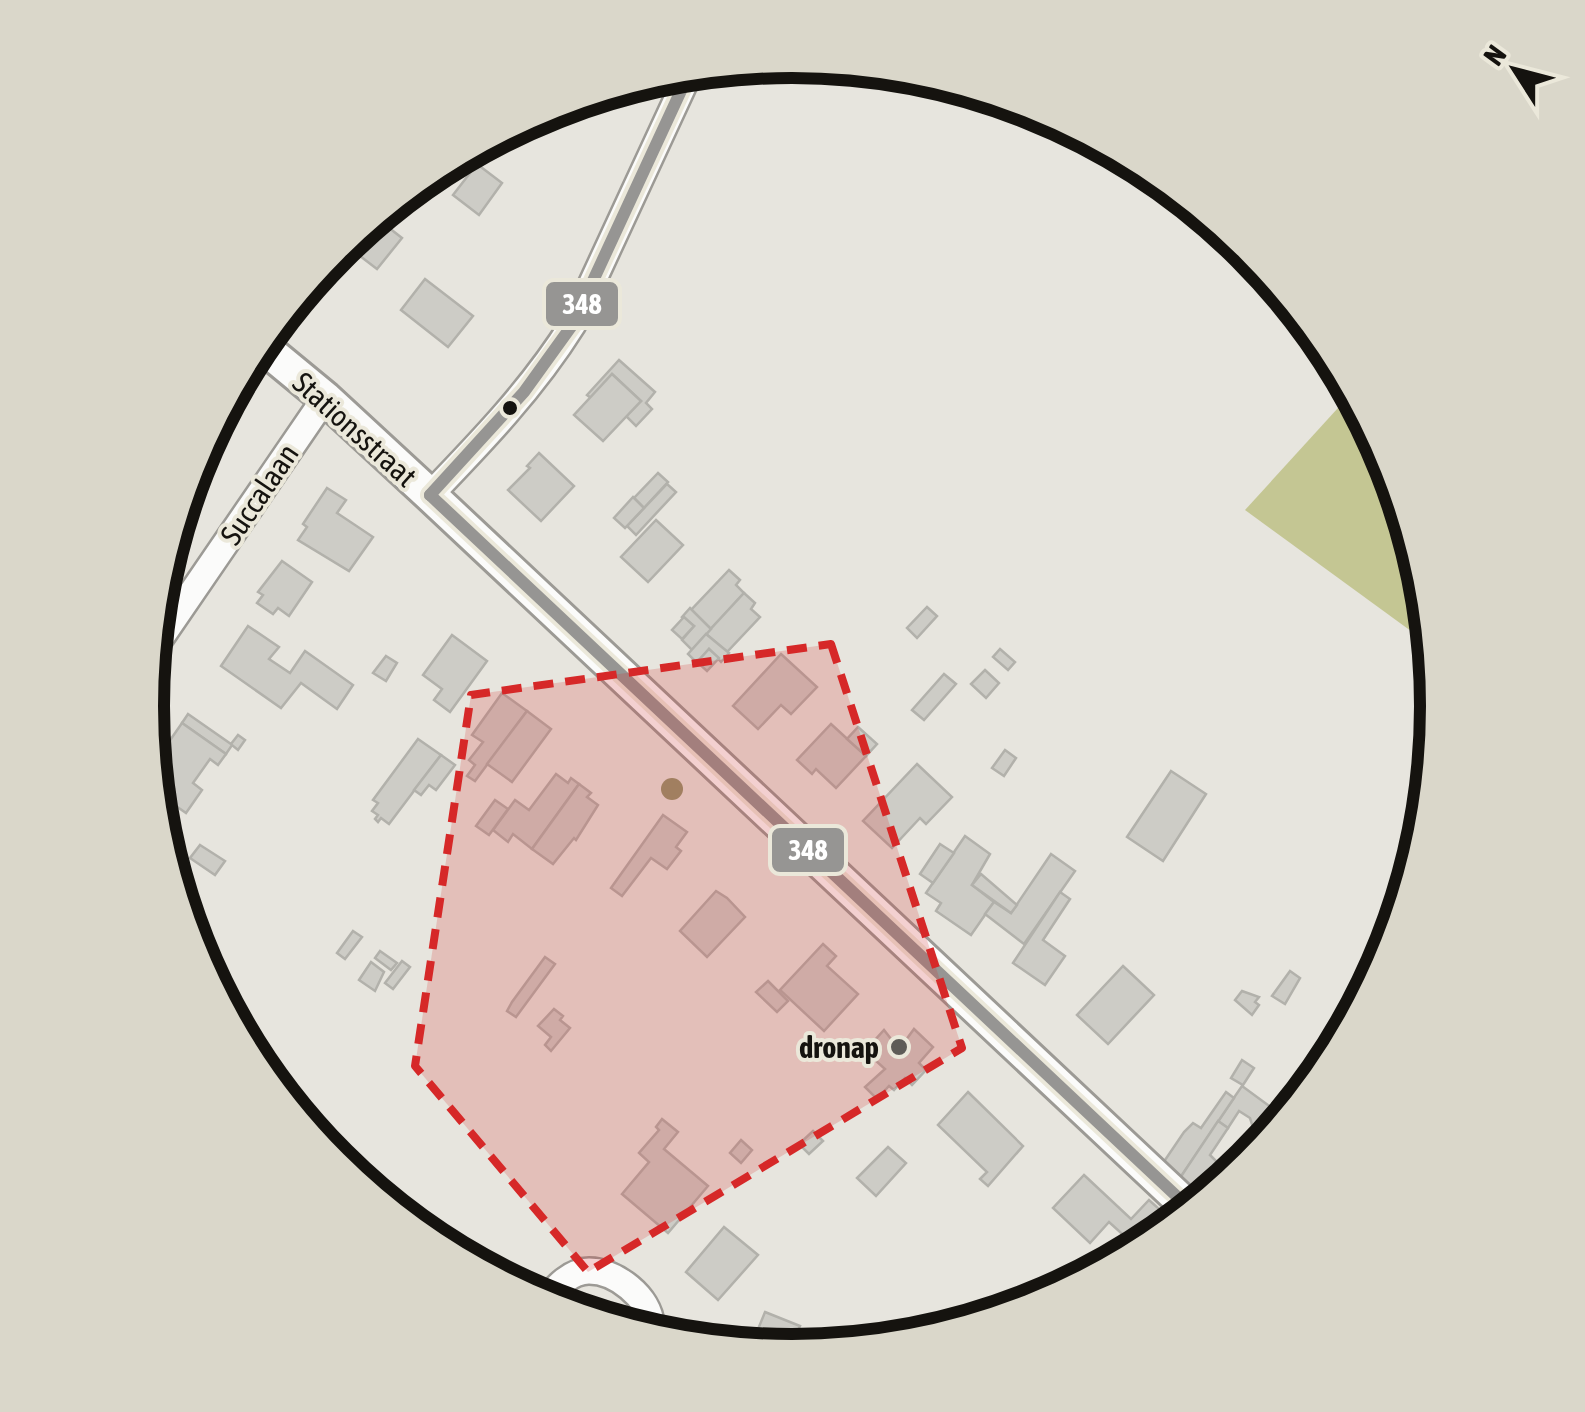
<svg xmlns="http://www.w3.org/2000/svg" width="1585" height="1412" font-family="'Asap Condensed',sans-serif">
<rect width="100%" height="100%" fill="#e7e5de"/>
<polygon fill="#c4c693" points="1348,397 1390,459 1426,642 1245,510"/>
<g fill="#cdccc6" stroke="#b2b1ab" stroke-width="2.5">
<polygon points="477,164 502,183 479,215 453,195"/>
<polygon points="379,220 402,238 377,269 360,256 363,252 348,241"/>
<polygon points="425,279 473,316 448,347 401,310"/>
<polygon points="619,360 655,392 646,403 652,409 636,426 626,416 641,401 612,374 591,398 587,395"/>
<polygon points="612,374 641,401 603,441 574,415"/>
<polygon points="539,453 574,486 541,521 508,490 530,468 527,466"/>
<polygon points="658,473 668,482 644,508 634,498"/>
<polygon points="667,484 676,492 636,535 627,526"/>
<polygon points="327,488 346,500 337,513 373,537 349,571 298,540 307,527 303,524"/>
<polygon points="633,497 644,508 625,528 614,518"/>
<polygon points="656,520 683,545 648,582 621,557"/>
<polygon points="282,561 312,582 289,616 278,608 273,614 257,603 263,595 258,592"/>
<polygon points="729,570 740,580 736,585 744,593 711,629 691,610"/>
<polygon points="744,593 755,603 751,609 760,617 727,652 706,634"/>
<polygon points="927,607 937,616 917,638 907,628"/>
<polygon points="690,608 711,629 692,650 682,640 694,626 682,617"/>
<polygon points="684,617 694,626 682,639 672,630"/>
<polygon points="248,626 279,647 269,659 290,673 305,651 353,685 337,709 301,683 281,708 221,666"/>
<polygon points="706,634 729,653 721,662 709,649 697,663 688,654"/>
<polygon points="452,635 487,661 450,712 434,700 442,689 423,675"/>
<polygon points="709,649 719,658 707,671 697,662"/>
<polygon points="1000,649 1015,662 1008,670 993,657"/>
<polygon points="781,654 817,687 791,714 781,705 758,729 733,706"/>
<polygon points="386,656 397,663 386,681 373,673"/>
<polygon points="985,670 999,683 986,698 971,684"/>
<polygon points="944,674 956,684 924,720 912,710"/>
<polygon points="502,693 527,711 475,781 467,776 475,765 469,760 483,742 472,735"/>
<polygon points="527,711 551,729 512,782 487,764"/>
<polygon points="188,714 231,744 238,735 245,740 238,750 232,745 226,754 182,723"/>
<polygon points="182,723 226,754 218,765 210,759 193,783 202,790 186,813 166,799 174,789 161,780 157,759"/>
<polygon points="831,724 866,756 836,788 816,769 812,774 797,760"/>
<polygon points="858,727 877,744 866,756 847,739"/>
<polygon points="418,739 441,755 389,824 381,818 378,822 375,819 378,815 372,811 378,803 373,800"/>
<polygon points="1005,750 1016,758 1004,776 992,768"/>
<polygon points="441,755 455,765 436,790 429,785 421,795 414,790"/>
<polygon points="917,764 952,797 926,824 920,818 892,848 863,821"/>
<polygon points="1171,771 1206,794 1163,861 1127,837"/>
<polygon points="556,774 568,783 571,778 579,784 532,849 513,834 508,842 493,830 515,800 529,810"/>
<polygon points="579,784 591,793 587,797 598,805 576,840 574,838 553,864 532,849"/>
<polygon points="495,800 508,809 489,835 476,826"/>
<polygon points="663,815 687,832 676,847 681,851 667,869 651,858 622,896 611,888"/>
<polygon points="965,836 990,854 972,885 994,902 971,935 936,911 941,903 926,893"/>
<polygon points="940,844 954,853 933,883 920,874"/>
<polygon points="200,845 225,861 215,875 190,858"/>
<polygon points="1051,854 1075,871 1024,944 985,914 994,902 1011,913"/>
<polygon points="981,874 1017,905 1011,913 972,885"/>
<polygon points="716,891 727,898 745,917 707,957 680,931"/>
<polygon points="1060,892 1070,899 1043,940 1065,956 1045,985 1013,963"/>
<polygon points="353,931 362,937 345,959 337,953"/>
<polygon points="823,944 836,956 827,966 858,994 824,1031 780,990"/>
<polygon points="380,951 397,963 391,970 375,958"/>
<polygon points="545,957 555,964 516,1017 507,1011 512,1002"/>
<polygon points="402,961 410,967 393,989 385,983"/>
<polygon points="371,962 384,972 375,991 359,980"/>
<polygon points="1123,966 1154,995 1108,1044 1077,1015"/>
<polygon points="1290,971 1300,978 1285,1004 1272,996"/>
<polygon points="768,981 788,1001 777,1012 756,992"/>
<polygon points="1242,991 1259,997 1255,1002 1259,1005 1252,1015 1235,1000"/>
<polygon points="554,1009 563,1016 560,1020 570,1028 551,1051 545,1045 551,1037 538,1026"/>
<polygon points="914,1029 933,1047 919,1063 926,1070 912,1085 905,1078 894,1090 889,1086 877,1099 865,1087 885,1069 865,1051 884,1030 895,1044 903,1044"/>
<polygon points="1242,1060 1254,1068 1243,1085 1231,1078"/>
<polygon points="1242,1086 1272,1108 1276,1122 1254,1156 1258,1143 1250,1118 1239,1111 1228,1128 1218,1121"/>
<polygon points="968,1092 1023,1146 988,1186 980,1179 987,1172 938,1125"/>
<polygon points="1226,1092 1234,1098 1180,1178 1163,1163 1184,1132 1193,1123 1201,1128"/>
<polygon points="662,1119 678,1132 664,1149 708,1186 668,1233 622,1194 649,1162 639,1153 659,1130 656,1127"/>
<polygon points="1218,1121 1228,1128 1210,1155 1221,1166 1195,1193 1180,1178"/>
<polygon points="813,1131 823,1141 809,1154 799,1144"/>
<polygon points="741,1140 752,1150 741,1163 730,1153"/>
<polygon points="888,1147 906,1163 876,1196 857,1178"/>
<polygon points="1221,1166 1233,1174 1199,1196 1195,1193"/>
<polygon points="1084,1175 1131,1219 1149,1200 1168,1217 1128,1244 1130,1241 1109,1222 1090,1243 1053,1208"/>
<polygon points="724,1227 758,1255 718,1300 686,1272"/>
<polygon points="765,1312 800,1326 789,1351 752,1344"/>
</g>
<g fill="none" stroke-linecap="round" stroke-linejoin="round">
<g stroke="#9c9a95" stroke-width="30">
<g id="minor">
<path d="M430,495C482,441 533,388 573,324L685,82"/>
<polyline points="160,639 325,398"/>
<path d="M544,1302C555,1289 569,1271 589,1271C616,1271 649,1297 651,1324"/>
</g>
</g>
<g stroke="#9c9a95" stroke-width="38">
<polyline id="tertiary" points="268,351 325,398 430,495 1186,1205"/>
</g>
<use href="#minor" stroke="#fbfbfa" stroke-width="25"/>
<use href="#tertiary" stroke="#fbfbfa" stroke-width="32"/>
<g stroke="#ebe8da" stroke-width="20">
<g id="bus-1">
<polyline points="430,495 1186,1205"/>
<polyline points="430,495 524,392 573,324 685,82"/>
</g>
</g>
<use href="#bus-1" stroke="#969593" stroke-width="12"/>
</g>
<circle fill="#94956e" cx="672" cy="789" r="11"/>
<path fill="#d62828" fill-opacity="0.2" stroke="#d62828" stroke-width="8" stroke-dasharray="20 12" stroke-linejoin="round" d="M831,644L962,1048L588,1272L415,1066L471,695Z"/>
<circle fill="#15130f" stroke="#ebe8da" stroke-width="4" cx="510" cy="408" r="9"/>
<circle fill="#5e5c57" stroke="#ebe8da" stroke-width="4" cx="899" cy="1047" r="10"/>
<g text-anchor="middle" dominant-baseline="central" stroke-width="8" stroke-linejoin="round" paint-order="stroke">
<g font-size="30" fill="#15130f" stroke="#ebe8da">
<text transform="translate(355 429) rotate(42)">Stationsstraat</text>
<text transform="translate(259 494) rotate(-56)">Succalaan</text>
</g>
<g font-size="30" font-weight="bold" fill="#15130f" stroke="#ebe8da" text-anchor="end">
<text x="879" y="1047">dronap</text>
</g>
</g>
<path d="M0 0H1585V1412H0ZM164 706a628 628 0 1 1 1256 0a628 628 0 1 1-1256 0Z" fill="#dad7ca" fill-rule="evenodd"/>
<path fill="none" stroke="#15130f" stroke-width="12" d="M164 706a628 628 0 1 1 1256 0a628 628 0 1 1-1256 0Z"/>
<g stroke="#ebe8da" stroke-width="4">
<rect x="544" y="280" width="76" height="48" rx="10" fill="#969593"/>
<rect x="770" y="826" width="76" height="48" rx="10" fill="#969593"/>
</g>
<g font-size="28" text-anchor="middle" font-weight="bold" fill="#fff">
<text x="582" y="314">348</text>
<text x="808" y="860">348</text>
</g>
<g transform="translate(1515 70) rotate(306)" stroke="#ebe8da" stroke-width="8" paint-order="stroke">
<path d="M0-8L18 38L0 25L-18 38Z" fill="#15130f"/>
<text y="-15" font-size="28" font-weight="bold" text-anchor="middle" fill="#15130f">N</text>
</g>
</svg>
